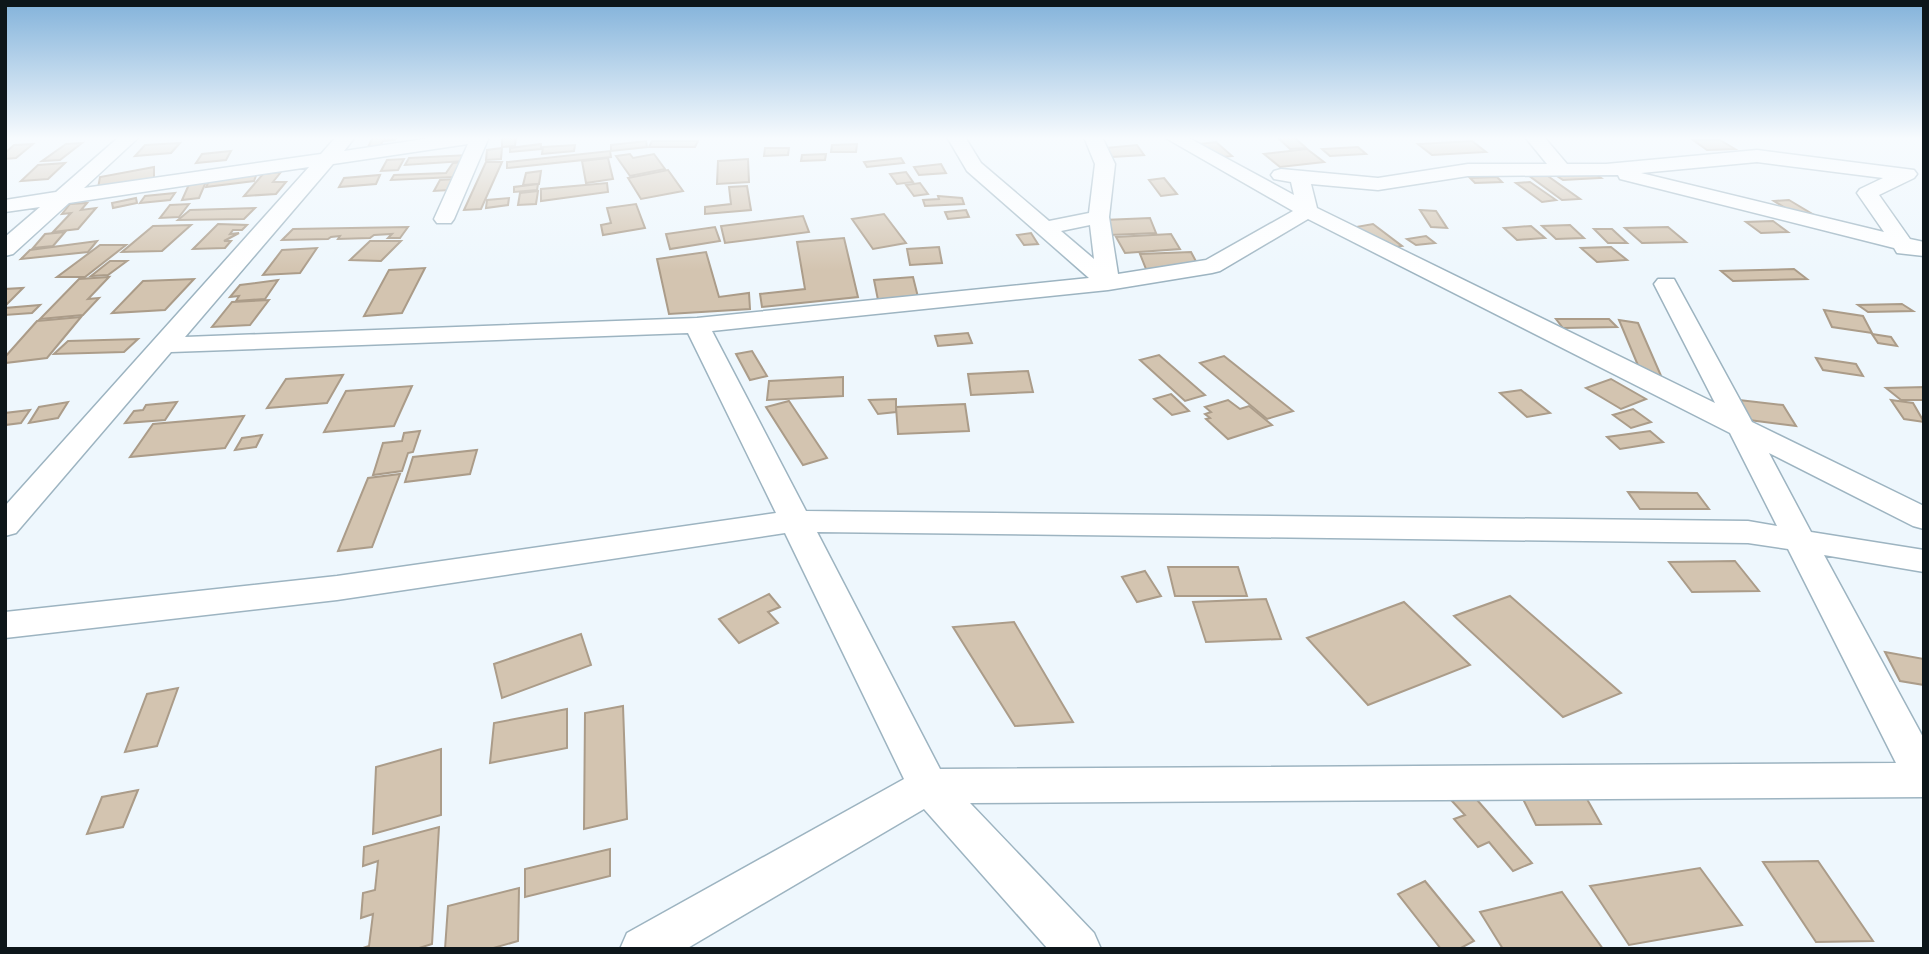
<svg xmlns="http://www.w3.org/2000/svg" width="1929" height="954" font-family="'Playfair Display',serif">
<rect width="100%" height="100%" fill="#eef7fd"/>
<g fill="#d3c4b0" stroke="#ab9c89" stroke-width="2">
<polygon points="373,137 397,137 395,140 383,141 380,146 368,147"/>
<polygon points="516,137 515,146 502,147 502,138"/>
<polygon points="1277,137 1294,137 1306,148 1290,149"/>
<polygon points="1693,140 1720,140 1735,149 1707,150"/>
<polygon points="646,141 647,147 611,151 611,145"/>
<polygon points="652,141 698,141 695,147 649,147"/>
<polygon points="1472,141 1486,152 1432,155 1418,144"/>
<polygon points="1216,142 1232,156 1214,158 1199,144"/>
<polygon points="82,143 60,160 42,161 66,144"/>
<polygon points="180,143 171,153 135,156 145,145"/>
<polygon points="33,144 16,158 5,159 5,153 14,145"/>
<polygon points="541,144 541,149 510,152 510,148"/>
<polygon points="857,144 856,152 831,152 832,145"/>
<polygon points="575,145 574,151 542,154 543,147"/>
<polygon points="1137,145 1144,155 1112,157 1105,148"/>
<polygon points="1358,147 1366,154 1330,156 1322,149"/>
<polygon points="502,148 501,159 486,160 487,150"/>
<polygon points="765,148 789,148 788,155 764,156"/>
<polygon points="1307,149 1324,162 1280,167 1264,154"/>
<polygon points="231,151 226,160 196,163 202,154"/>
<polygon points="610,151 611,157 507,168 507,162"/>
<polygon points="630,154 633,158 654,154 665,169 630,176 616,156"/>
<polygon points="826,154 825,160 801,161 802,155"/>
<polygon points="468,155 464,161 405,165 409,158"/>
<polygon points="608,158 613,179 586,183 582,161"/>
<polygon points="901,158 904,163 867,167 864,162"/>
<polygon points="404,159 398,170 381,171 387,160"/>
<polygon points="748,159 749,182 717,184 718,161"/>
<polygon points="465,162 454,177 391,180 394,175 446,173 453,163"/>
<polygon points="486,162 502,162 481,209 464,210"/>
<polygon points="65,163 48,179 21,181 38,165"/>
<polygon points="941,164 946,173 919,175 914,167"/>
<polygon points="154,167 154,179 98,188 100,177"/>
<polygon points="668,170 683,191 641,199 628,178"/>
<polygon points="541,171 539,184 523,185 526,173"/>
<polygon points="281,172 273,182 286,182 276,194 244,196 263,174"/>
<polygon points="906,172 913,182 897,184 890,174"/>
<polygon points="1592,172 1601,178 1563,180 1554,174"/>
<polygon points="257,173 254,181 206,187 210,179"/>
<polygon points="1545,174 1580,199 1562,200 1528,175"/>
<polygon points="380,175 376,184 339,187 344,178"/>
<polygon points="208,177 199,198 182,200 191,180"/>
<polygon points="1497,177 1502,182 1475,183 1470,178"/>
<polygon points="1164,178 1177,194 1161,196 1149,180"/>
<polygon points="455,179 449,190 434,191 440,180"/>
<polygon points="1530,182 1556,200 1542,202 1516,183"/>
<polygon points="607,183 608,192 541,201 541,189"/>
<polygon points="920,183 928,194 914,196 906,185"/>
<polygon points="538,184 537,190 514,192 514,187"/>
<polygon points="747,186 751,210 705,214 705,207 731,204 729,187"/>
<polygon points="538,191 536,204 518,205 520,193"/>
<polygon points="175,193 170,200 140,203 145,196"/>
<polygon points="938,196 962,198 964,204 925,206 923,200 939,199"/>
<polygon points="136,198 137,203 113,208 112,203"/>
<polygon points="509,198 508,205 486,208 487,200"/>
<polygon points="1789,200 1819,218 1803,219 1774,201"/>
<polygon points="87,203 81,210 96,208 78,229 53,232 71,213 62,214 70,204"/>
<polygon points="189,204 179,217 160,218 170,205"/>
<polygon points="636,204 645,228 603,235 601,225 611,223 607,208"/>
<polygon points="255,208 244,219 178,220 190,210"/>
<polygon points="966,210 969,217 948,219 945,212"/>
<polygon points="1420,210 1436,211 1447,228 1431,227"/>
<polygon points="884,214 906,243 873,249 852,219"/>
<polygon points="803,216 809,232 725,243 721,226"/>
<polygon points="1150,218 1156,233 1110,235 1104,220"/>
<polygon points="1773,221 1788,232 1761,233 1746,222"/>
<polygon points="218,224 247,225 242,230 233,230 230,234 239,233 224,241 231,241 225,248 193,249"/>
<polygon points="1373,224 1402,246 1385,249 1356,227"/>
<polygon points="191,225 162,251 122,252 153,226"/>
<polygon points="1570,225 1584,238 1556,239 1542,226"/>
<polygon points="1531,226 1545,238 1517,240 1504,228"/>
<polygon points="408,227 400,238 388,238 392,234 374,235 370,238 338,239 340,236 331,237 328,239 282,240 293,229"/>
<polygon points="715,227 720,241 670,249 666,234"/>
<polygon points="1668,227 1686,242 1642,243 1625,228"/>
<polygon points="1594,229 1612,229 1627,243 1608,243"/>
<polygon points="65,232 53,246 33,248 45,234"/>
<polygon points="1031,233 1038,244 1024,245 1017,235"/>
<polygon points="1171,234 1180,249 1125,253 1116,237"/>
<polygon points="1426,236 1435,243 1416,245 1407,239"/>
<polygon points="844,238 858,297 762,307 760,294 805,289 797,242"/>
<polygon points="97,241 88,252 21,259 30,250"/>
<polygon points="370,241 401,241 381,261 350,260"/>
<polygon points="100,245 126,245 85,277 57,277"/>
<polygon points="939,247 942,263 910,265 907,249"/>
<polygon points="1611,247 1627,260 1597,262 1581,248"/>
<polygon points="317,248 300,273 263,275 282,250"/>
<polygon points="706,252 719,297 749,293 750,309 669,314 657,259"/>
<polygon points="1191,252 1199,267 1146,269 1140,254"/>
<polygon points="110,261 127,261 108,275 91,276"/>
<polygon points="425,268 402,313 364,316 389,270"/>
<polygon points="1794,269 1807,279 1733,281 1721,271"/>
<polygon points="109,277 88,299 99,298 83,315 40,319 79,279"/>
<polygon points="913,277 918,297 878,300 874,280"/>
<polygon points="194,279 165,310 112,313 143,281"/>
<polygon points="278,280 265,299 236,301 239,296 230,297 240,285"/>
<polygon points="23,288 5,306 5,289"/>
<polygon points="269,300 250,325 212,327 232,302"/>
<polygon points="1902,304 1913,311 1868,312 1858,305"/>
<polygon points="40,305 32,313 5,315 5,308"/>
<polygon points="1824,310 1863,316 1872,333 1832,327"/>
<polygon points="81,317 47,358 5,363 5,357 37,321"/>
<polygon points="1556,319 1609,319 1617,327 1563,328"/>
<polygon points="1619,320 1638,323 1662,378 1642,375"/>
<polygon points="968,333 972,343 938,346 935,336"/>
<polygon points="1872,334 1891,337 1897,346 1878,343"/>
<polygon points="138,339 124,352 54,354 68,341"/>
<polygon points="752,351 767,376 750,380 736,354"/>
<polygon points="1159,355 1205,395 1185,401 1140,360"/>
<polygon points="1224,356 1293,411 1267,419 1200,363"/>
<polygon points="1816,358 1856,364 1863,376 1823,370"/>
<polygon points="1028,371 1033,392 971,395 968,374"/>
<polygon points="343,375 327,403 267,408 286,379"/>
<polygon points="843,377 843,396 767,400 769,381"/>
<polygon points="1611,379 1646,399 1621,409 1586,388"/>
<polygon points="412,386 394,426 324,432 346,391"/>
<polygon points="1924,387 1924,400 1901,400 1886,388"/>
<polygon points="1521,390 1550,413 1527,417 1500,393"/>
<polygon points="1171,394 1189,411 1172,415 1154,399"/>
<polygon points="896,399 896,412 878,414 869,400"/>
<polygon points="1228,400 1240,409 1249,406 1272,425 1228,439 1206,419 1210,418 1205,414 1211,412 1205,407"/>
<polygon points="1739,400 1783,405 1796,426 1749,420"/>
<polygon points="1891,400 1913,403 1924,422 1904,419"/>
<polygon points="789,401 827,458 803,465 766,407"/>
<polygon points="68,402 58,418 29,423 39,407"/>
<polygon points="177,402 165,420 125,423 134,411 143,410 146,405"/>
<polygon points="965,404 969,431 898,434 896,407"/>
<polygon points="1633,409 1651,422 1631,428 1613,415"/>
<polygon points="30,410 21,423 5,425 5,413"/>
<polygon points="244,416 225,448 130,457 153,424"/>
<polygon points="420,431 413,452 408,453 402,471 373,475 383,443 402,441 404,433"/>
<polygon points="1650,431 1663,442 1620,449 1607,437"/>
<polygon points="262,435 256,447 235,450 242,438"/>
<polygon points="477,450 470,474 405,482 413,457"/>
<polygon points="400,474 372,547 338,551 368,478"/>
<polygon points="1628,492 1697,493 1709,509 1640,509"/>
<polygon points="1735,561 1759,591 1692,592 1669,562"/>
<polygon points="1168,567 1238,567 1247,596 1175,596"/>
<polygon points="1145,571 1161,596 1137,602 1122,577"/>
<polygon points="769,594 780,607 768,612 778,623 739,643 719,619"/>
<polygon points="1510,596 1621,693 1563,717 1454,616"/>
<polygon points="1266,599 1281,639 1206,642 1193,602"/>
<polygon points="1404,602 1470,665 1368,705 1307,638"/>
<polygon points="1014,622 1073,722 1015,726 953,627"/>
<polygon points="581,634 591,665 502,698 494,664"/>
<polygon points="1885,652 1924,659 1924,685 1900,681"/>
<polygon points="178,688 157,746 125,752 147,694"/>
<polygon points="623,706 627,819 584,829 585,713"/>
<polygon points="567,709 567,748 490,763 494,723"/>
<polygon points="441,749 441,815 373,834 376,767"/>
<polygon points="138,790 123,827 87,834 102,797"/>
<polygon points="1583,792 1601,824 1536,825 1520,793"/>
<polygon points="1471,793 1532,863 1513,871 1489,842 1478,847 1454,819 1465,815 1452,801"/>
<polygon points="439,827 432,944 416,949 360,949 369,946 373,914 361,918 363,893 375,890 378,861 363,866 364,847"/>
<polygon points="610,849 610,876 525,897 525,869"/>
<polygon points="1818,861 1873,941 1816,942 1763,862"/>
<polygon points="1700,868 1742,925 1629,945 1590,886"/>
<polygon points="1425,881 1474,941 1459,949 1441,949 1398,894"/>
<polygon points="519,888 518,941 490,949 445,949 448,906"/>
<polygon points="1562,892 1603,949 1503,949 1480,912"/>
</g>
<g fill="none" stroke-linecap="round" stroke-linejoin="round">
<g stroke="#9db4c1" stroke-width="3">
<path id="street" d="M119,137H139L84,188L321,154L336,137H355L344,151L438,137H489L454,219L451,223H437L434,219L468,144L333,164L185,337L697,318L1089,278L967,171L947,137H965L981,163L1049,221L1089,213L1095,164L1084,137H1102L1115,164L1109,217L1118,274L1206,260L1293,211L1164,137H1187L1294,195L1291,182L1274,179L1271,175L1274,171L1281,169L1378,178L1468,164H1547L1525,137H1544L1567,164H1606L1757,150L1914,170L1917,174L1914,178L1879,195L1910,239L1924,242V256L1897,253L1894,248L1620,179L1618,175L1468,176L1378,190L1311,184L1317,208L1715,403L1654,284L1658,279H1674L1752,422L1924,506V529L1913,526L1769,453L1811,532L1924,550V572L1824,555L1924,739V797L970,803L1094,933L1101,949H1048L924,809L686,949H620L627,933L904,779L785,533L337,600L5,638V612L337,576L776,513L688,333L171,352L16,533L5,536V506L309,167L69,203L13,254L5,256V237L40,207L5,212V200L56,192ZM1757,162L1883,178L1860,189L1857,193L1884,232L1641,173ZM1308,219L1730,433L1777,526L1748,521L806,511L712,331L1108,290L1212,273L1220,271ZM1090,225L1094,259L1061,231ZM817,532L1748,543L1788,549L1896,763L940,769Z"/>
</g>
<use href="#street" fill="#fff" fill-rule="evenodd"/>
</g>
<linearGradient id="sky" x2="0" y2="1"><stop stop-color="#82b2da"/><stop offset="0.51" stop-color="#f7fbfe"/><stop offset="1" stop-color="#f7fbfe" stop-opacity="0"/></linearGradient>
<rect width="1929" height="271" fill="url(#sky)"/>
<rect width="1929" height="954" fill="none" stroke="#0d161a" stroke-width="14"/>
</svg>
